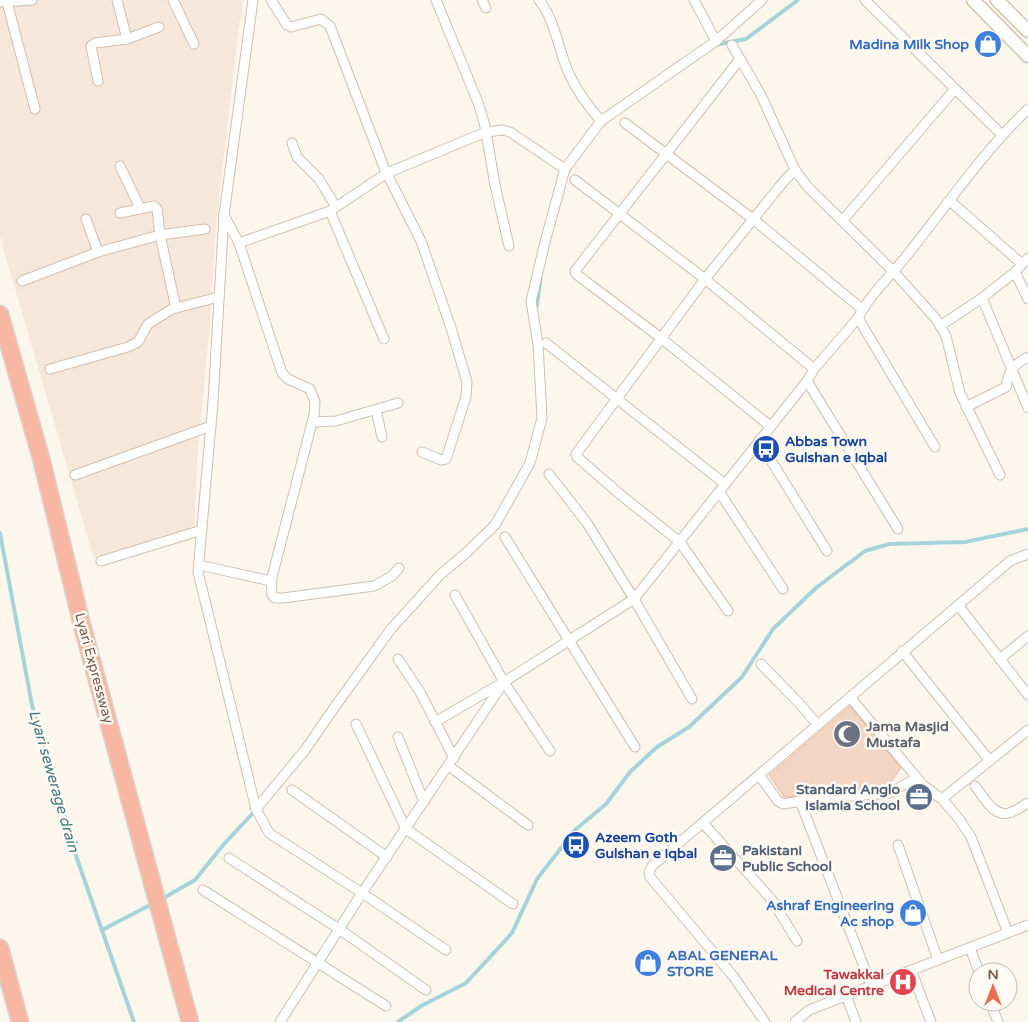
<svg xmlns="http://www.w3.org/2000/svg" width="1028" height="1022" font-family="'Varela Round',sans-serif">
<rect width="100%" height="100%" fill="#fdf6ec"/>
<polygon fill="#f5e8da" points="0,0 244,0 239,26 216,225 210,324 198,448 194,530 94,559 0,237"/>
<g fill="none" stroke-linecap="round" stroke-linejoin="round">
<g stroke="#a5d3da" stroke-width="4">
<polyline points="714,45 746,39 798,0"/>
<polyline points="536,312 541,274"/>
<polyline points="0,533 32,705 74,850 134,1022"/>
<polyline points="160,900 195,880 224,844 254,812"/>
<polyline points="102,930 154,903"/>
<polyline points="398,1022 421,1006 466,983 512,933 537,879 575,830 606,804 630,772 657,747 689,727 742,677 773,629 817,587 865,551 889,544 965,542 1028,529"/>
</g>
</g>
<polygon fill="#f3d5c3" stroke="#e6bba3" points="850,706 901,768 888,786 784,797 769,775"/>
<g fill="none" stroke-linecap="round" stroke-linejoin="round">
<g stroke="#d1beb0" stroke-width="11">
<g id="street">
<polyline points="117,0 127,39"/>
<polyline points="173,0 194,44"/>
<polyline points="253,0 224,215 213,402 198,572 256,809 269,833 362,893 446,950"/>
<polyline points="271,0 287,25 291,27 321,19 330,26 385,170 421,241 451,328 467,382 466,397 446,459 441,460 422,452"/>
<polyline points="436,0 479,105 485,126 495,185 509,246"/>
<polyline points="482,0 486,8"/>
<path d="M539,0C556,21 558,51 570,76C578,93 589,107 601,121"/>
<polyline points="694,0 716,41"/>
<polyline points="865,0 1001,134"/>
<polyline points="0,2 32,0"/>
<polyline points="7,2 35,109"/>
<polyline points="732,45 761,95 795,170 807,186 894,272 936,319 946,336 960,393 1000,475"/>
<polyline points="740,59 575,271 576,274 661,338 770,426"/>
<polyline points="98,81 91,46 95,43 127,39 159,27"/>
<polyline points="625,123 753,219 862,309"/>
<polyline points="292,143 297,157 319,179 336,207"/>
<polyline points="120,166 140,208"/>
<polyline points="575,180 705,279 814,369"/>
<polyline points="950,201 1022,264"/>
<polyline points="330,211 384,339"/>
<polyline points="120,213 154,206 157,209 160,235 176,308"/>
<polyline points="224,215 239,243 282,373 288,379 310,389 315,402 314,415 271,581 272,595 275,598 283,598 374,586 392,576 399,568"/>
<polyline points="86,219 98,252"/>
<polyline points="843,220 955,89"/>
<polyline points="239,243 330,211 387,173 486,132 503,130 510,132 565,169"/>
<polyline points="1028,258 1015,272 1028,299"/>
<polyline points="1015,272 982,298 1028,408"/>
<polyline points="22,281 98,252 160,235 205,229"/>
<polyline points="858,318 935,447"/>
<polyline points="940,326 982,298"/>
<polyline points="546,343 725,484"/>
<polyline points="50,369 128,347 138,342 148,324 172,309 219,297"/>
<polyline points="807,381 898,529"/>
<path d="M966,407L1006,387C1009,369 1013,365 1028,357"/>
<polyline points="376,410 382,437"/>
<polyline points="312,422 336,421 398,403"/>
<polyline points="759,441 827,551"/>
<polyline points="549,474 587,523 634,599 692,699"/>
<polyline points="75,475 211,426"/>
<polyline points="720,493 783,589"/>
<polyline points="505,537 635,747"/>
<polyline points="101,561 202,530"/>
<polyline points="199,565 271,581"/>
<polyline points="455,595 504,682 550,751"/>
<polyline points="958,605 1028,695"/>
<polyline points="728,611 680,542 622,496 577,457 576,454 705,279 784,181 795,170"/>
<polyline points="902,651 990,761"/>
<polyline points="398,659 420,692 454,758"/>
<polyline points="1000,659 1028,636"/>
<polyline points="761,664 799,703 818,725"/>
<polyline points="850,697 917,778 924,786 942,799 959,819 971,837 1008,933"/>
<polyline points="435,722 502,683"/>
<polyline points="356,724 406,829 513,904"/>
<polyline points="398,737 424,802"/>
<polyline points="449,766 528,825"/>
<polyline points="759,775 778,801 783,804 813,799 889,793 917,778"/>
<path d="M975,786C984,797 993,817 1009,813C1016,811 1022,806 1028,803"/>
<polyline points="292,790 387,857"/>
<polyline points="942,799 1028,730"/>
<polyline points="800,801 871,985"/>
<polyline points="256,809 305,750 334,708 391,629 440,575 467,552 495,525 530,463 542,418 538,344 531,301 545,242 565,169 601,121 716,41 762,0"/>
<polyline points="703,823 772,900 797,941"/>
<polyline points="898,845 938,960"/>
<polyline points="229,858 339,929 426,990"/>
<polyline points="203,890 386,1006"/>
<polyline points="970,948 979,972"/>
<polyline points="911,970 931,1022"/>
<polyline points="846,995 856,1022"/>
<polyline points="990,1002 998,1022"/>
<path d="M280,1022L362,893L504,682L634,599L807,381L814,369L858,318C870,294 892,275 908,254C947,205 983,152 1028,109"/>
<path d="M765,1022L733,976L650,877L649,872L652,866C772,765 890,662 1010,561L1028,554"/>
<polyline points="795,1022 809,1010 1028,925"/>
</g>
</g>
<g stroke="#d6c0b0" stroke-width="15">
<g id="secondary">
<polyline points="973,0 1028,56"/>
<polyline points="997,0 1028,31"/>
</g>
</g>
<g stroke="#dad1cd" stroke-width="19">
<g id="highway">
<polyline points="0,314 41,458 81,621 190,1022"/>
<polyline points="0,948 20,1022"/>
</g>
</g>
<use href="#street" stroke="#fff" stroke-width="9"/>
<use href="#secondary" stroke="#fff" stroke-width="12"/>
<use href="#highway" stroke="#f7b7a3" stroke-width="16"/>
</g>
<defs>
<g id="shop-disc" transform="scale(1.4375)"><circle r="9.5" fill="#3f7fe0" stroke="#fffaf3"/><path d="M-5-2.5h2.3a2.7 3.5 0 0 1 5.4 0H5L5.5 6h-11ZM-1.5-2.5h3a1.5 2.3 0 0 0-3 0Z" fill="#fff"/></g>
<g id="bus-disc" transform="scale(1.4375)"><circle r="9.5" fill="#1a4fb4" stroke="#fffaf3"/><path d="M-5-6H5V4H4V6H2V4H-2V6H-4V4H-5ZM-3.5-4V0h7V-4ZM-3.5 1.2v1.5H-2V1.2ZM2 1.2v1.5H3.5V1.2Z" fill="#fff"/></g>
<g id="mosque-disc" transform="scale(1.4375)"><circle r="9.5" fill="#6b7280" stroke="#fffaf3"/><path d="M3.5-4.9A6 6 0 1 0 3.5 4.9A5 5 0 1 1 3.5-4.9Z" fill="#fff"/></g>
<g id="office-disc" transform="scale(1.4375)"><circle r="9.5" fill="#5c6f8a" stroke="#fffaf3"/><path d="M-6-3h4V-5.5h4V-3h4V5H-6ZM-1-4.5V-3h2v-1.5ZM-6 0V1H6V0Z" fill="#fff"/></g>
<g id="hospital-disc" transform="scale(1.4375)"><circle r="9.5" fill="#e0444e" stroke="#fffaf3"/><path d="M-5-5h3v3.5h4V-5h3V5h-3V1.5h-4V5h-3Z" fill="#fff"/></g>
</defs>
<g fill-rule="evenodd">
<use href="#shop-disc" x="988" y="44"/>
<use href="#bus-disc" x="766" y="449"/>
<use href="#mosque-disc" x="847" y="734"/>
<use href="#office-disc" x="919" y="797"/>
<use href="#bus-disc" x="576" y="845"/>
<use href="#office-disc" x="723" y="858"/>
<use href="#shop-disc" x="913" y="913"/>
<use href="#shop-disc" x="648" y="963"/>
<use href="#hospital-disc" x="903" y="982"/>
</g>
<g text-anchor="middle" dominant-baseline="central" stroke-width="5" stroke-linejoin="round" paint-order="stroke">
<g font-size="14" font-weight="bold" fill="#366cbe" stroke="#fffaf3" text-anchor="end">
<text x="969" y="44">Madina Milk Shop</text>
<text x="894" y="905">Ashraf Engineering<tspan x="894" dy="16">Ac shop</tspan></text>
<text x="667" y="955" text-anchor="start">ABAL GENERAL<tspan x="667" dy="16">STORE</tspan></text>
</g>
<g font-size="14" font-weight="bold" fill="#164399" stroke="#fffaf3" text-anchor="start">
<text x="785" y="441">Abbas Town<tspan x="785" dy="16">Gulshan e Iqbal</tspan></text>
<text x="595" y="837">Azeem Goth<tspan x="595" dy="16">Gulshan e Iqbal</tspan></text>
</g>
<g font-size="14" fill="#7a5c4d" stroke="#fffaf3">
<text transform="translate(94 668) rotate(75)">Lyari Expressway</text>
</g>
<g font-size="14" font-weight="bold" fill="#5b616d" stroke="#fffaf3" text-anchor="start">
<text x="866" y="726">Jama Masjid<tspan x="866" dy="16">Mustafa</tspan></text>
</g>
<g font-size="14" font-weight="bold" fill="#4e5e75" stroke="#fffaf3" text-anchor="end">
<text x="900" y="789">Standard Anglo<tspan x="900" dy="16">Islamia School</tspan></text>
<text x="742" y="850" text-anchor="start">Pakistani<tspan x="742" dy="16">Public School</tspan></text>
</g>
<g font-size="14" font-weight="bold" fill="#be3a42" stroke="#fffaf3" text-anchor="end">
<text x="884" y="974">Tawakkal<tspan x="884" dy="16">Medical Centre</tspan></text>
</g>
<g font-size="15" font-style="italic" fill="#437c86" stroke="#fffaf3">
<text transform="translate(54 781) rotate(74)">Lyari sewerage drain</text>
</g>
</g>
<g transform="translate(993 987)"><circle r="24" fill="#fffaf3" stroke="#cabbb1"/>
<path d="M0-4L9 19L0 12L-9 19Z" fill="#e76f51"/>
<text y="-8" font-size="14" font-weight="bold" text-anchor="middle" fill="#7a5c4d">N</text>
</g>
</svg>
